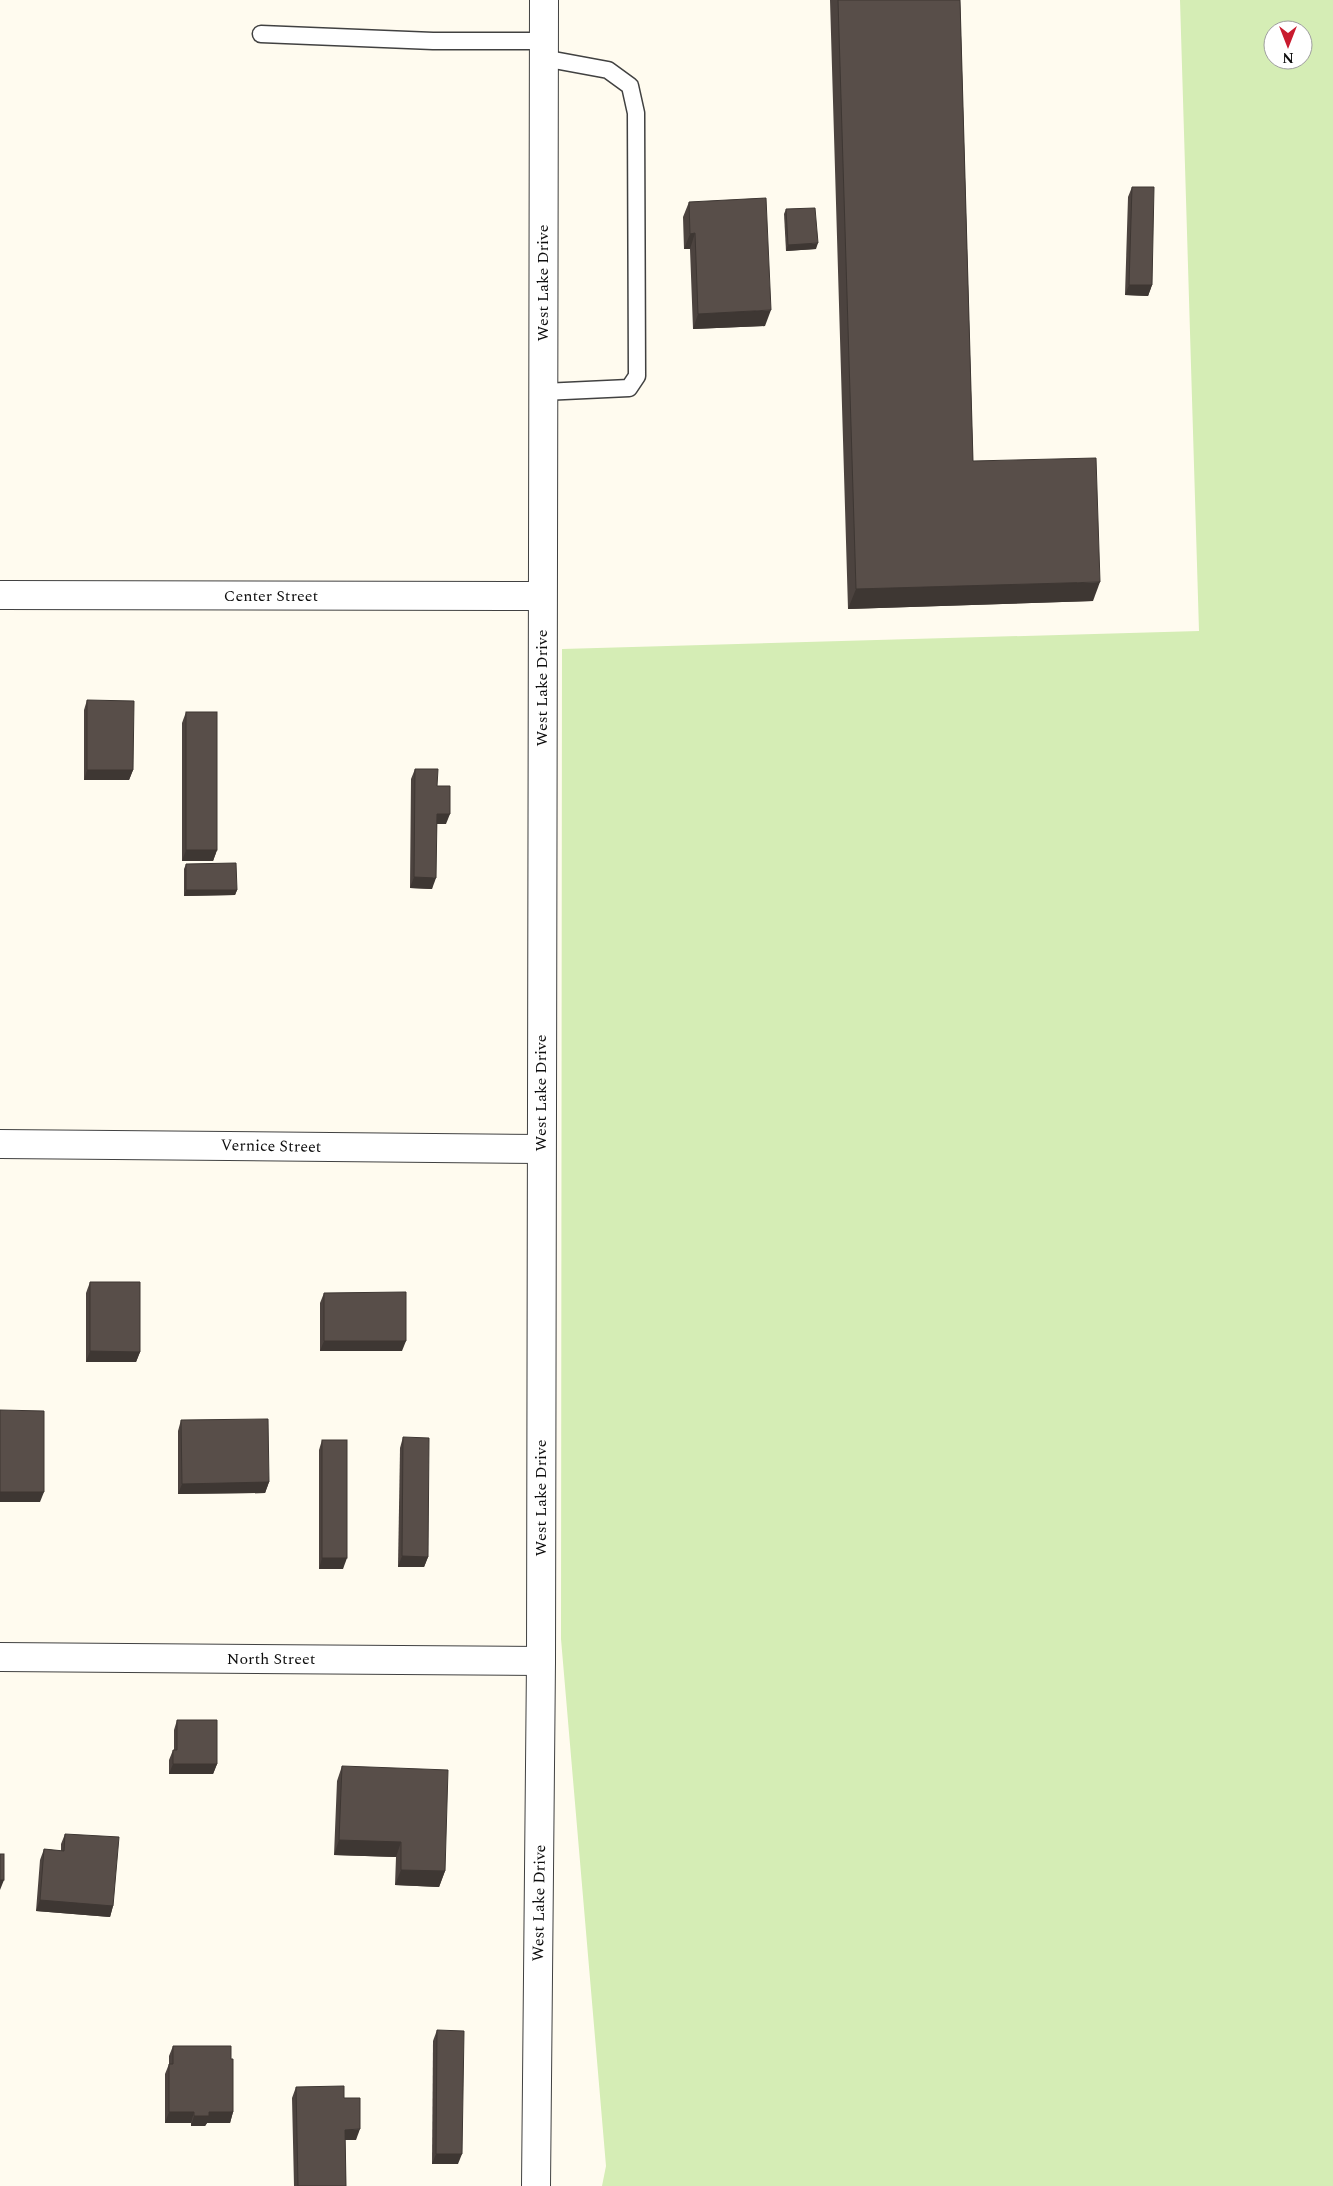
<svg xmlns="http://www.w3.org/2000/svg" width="1333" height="2186" font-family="Spectral,serif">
<rect width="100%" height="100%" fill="#fffbef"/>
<path fill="#d5edb5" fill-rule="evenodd" d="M1180,0H1333V2186H602L606,2166L561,1639L562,649L1199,631ZM1273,30H1303V60H1273Z"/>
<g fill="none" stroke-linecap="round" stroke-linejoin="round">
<g stroke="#414141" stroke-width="19">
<g id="service">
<polyline points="261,34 433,41 543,41"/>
<polyline points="543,392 629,388 637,376 636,113 630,86 608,70 543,58"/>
</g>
</g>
<g stroke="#414141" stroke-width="30">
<g id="minor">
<polyline points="0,595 542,596"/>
<polyline points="0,1144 541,1149"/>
<polyline points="0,1657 541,1661"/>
</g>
</g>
<g stroke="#414141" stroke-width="30">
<polyline id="tertiary" points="536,2186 541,1661 544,0"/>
</g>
<use href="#service" stroke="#fff" stroke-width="16"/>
<use href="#minor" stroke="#fff" stroke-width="28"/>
<use href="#tertiary" stroke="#fff" stroke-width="28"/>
</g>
<g fill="#4c433f">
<polygon points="830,0 960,0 973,461 1093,601 848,609"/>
<polygon points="1132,187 1152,285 1148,296 1125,295 1128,197"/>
<polygon points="689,202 765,326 693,329 690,249 684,249 683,217"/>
<polygon points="786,209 816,249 786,251 784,214"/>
<polygon points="87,700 133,770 129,780 84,780 84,710"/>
<polygon points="186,712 217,850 213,861 182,861 182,723"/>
<polygon points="415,769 437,786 446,824 437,824 432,889 410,888 411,779"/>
<polygon points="186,864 237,890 235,895 184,896 184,869"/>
<polygon points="90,1282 140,1352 136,1362 86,1362 86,1293"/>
<polygon points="324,1293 402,1351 320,1351 320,1303"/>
<polygon points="181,1420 269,1482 265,1493 178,1494 178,1431"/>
<polygon points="403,1437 428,1557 424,1567 398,1567 400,1448"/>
<polygon points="322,1440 343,1569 319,1569 319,1450"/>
<polygon points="177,1720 217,1764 213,1774 169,1774 169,1760 173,1750 174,1750 174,1730"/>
<polygon points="342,1766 445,1871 439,1887 395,1885 396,1857 334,1855 337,1781"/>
<polygon points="65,1834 113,1906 110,1917 36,1911 40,1860 44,1849 61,1851 61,1844"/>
<polygon points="437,2030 458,2164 432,2164 433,2041"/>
<polygon points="173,2046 231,2059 233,2112 230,2123 207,2123 205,2126 191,2126 191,2123 165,2123 165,2074 169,2064 169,2056"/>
<polygon points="296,2087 344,2098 356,2140 345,2140 346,2186 294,2186 292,2098"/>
</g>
<g fill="#3e3733">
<polygon points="695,233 690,249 684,249 690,234"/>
<polygon points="818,243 816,249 786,251 788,245"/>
<polygon points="1129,285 1152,285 1148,296 1125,295"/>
<polygon points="771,310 765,326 693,329 698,314"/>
<polygon points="1100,582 1093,601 848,609 856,589"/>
<polygon points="87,770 133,770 129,780 84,780"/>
<polygon points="437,814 450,814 446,824 434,824"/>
<polygon points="186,850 217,850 213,861 182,861"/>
<polygon points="414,877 436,878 432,889 410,888"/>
<polygon points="186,890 237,890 235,895 184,896"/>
<polygon points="324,1341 406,1341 402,1351 320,1351"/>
<polygon points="90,1351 140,1352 136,1362 86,1362"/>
<polygon points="269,1482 265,1493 178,1494 182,1484"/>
<polygon points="0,1492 44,1492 40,1502 0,1502"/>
<polygon points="402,1556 428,1557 424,1567 398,1567"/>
<polygon points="322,1558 347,1558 343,1569 319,1569"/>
<polygon points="173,1764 217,1764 213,1774 169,1774"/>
<polygon points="339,1840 401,1842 396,1857 334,1855"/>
<polygon points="401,1870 445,1871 439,1887 395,1885"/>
<polygon points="0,1880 4,1880 0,1890"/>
<polygon points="40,1900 113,1906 110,1917 36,1911"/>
<polygon points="169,2112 194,2112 191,2123 165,2123"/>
<polygon points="209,2112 233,2112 230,2123 207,2123 205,2126 191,2126 194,2116"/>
<polygon points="360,2129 356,2140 341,2140 345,2130"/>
<polygon points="436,2154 462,2154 458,2164 432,2164"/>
</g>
<g fill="#584e49" stroke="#3e3733">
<polygon points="838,0 960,0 973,461 1096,458 1100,582 856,589"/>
<polygon points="1132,187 1154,187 1152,285 1129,285"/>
<polygon points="766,198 771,310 698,314 695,233 690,234 689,202"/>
<polygon points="815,208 818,243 788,245 786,209"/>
<polygon points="87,700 134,701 133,770 87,770"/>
<rect x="186" y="712" width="31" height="138"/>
<polygon points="415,769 438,769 437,786 450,786 450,814 437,814 436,878 414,877"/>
<polygon points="236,863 237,890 186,890 186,864"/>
<polygon points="90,1282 140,1282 140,1352 90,1351"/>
<polygon points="406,1292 406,1341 324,1341 324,1293"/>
<polygon points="0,1410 44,1411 44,1492 0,1492"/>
<polygon points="268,1419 269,1482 182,1484 181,1420"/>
<polygon points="403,1437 429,1438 428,1557 402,1556"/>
<rect x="322" y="1440" width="25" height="118"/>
<polygon points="177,1720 217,1720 217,1764 173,1764 173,1750 177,1750"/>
<polygon points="342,1766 448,1770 445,1871 401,1870 401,1842 339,1840"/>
<polygon points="65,1834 119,1837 113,1906 40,1900 44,1849 64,1851"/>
<rect x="0" y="1854" width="4" height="26"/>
<polygon points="437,2030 464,2031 462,2154 436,2154"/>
<polygon points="173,2046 231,2046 231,2059 233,2059 233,2112 209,2112 209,2116 194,2116 194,2112 169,2112 169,2064 173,2064"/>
<polygon points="344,2086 344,2098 360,2098 360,2129 345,2130 346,2186 298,2186 296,2087"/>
</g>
<g text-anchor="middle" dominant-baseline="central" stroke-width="5" stroke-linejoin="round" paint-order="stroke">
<g font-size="16" fill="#0e0e0e" stroke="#fff">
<text transform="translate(543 283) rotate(-90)">West Lake Drive</text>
<text x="271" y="596">Center Street</text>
<text transform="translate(542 688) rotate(-90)">West Lake Drive</text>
<text transform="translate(541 1093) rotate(-90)">West Lake Drive</text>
<text transform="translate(271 1146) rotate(1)">Vernice Street</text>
<text transform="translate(541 1498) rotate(-90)">West Lake Drive</text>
<text x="271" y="1659">North Street</text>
<text transform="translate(539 1903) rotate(-89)">West Lake Drive</text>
</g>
</g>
<g transform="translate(1288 45) rotate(180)"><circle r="24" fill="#ffffff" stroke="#9f9f9f"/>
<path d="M0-4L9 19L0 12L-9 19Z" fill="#c91b2e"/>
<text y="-8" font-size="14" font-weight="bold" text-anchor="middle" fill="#0e0e0e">N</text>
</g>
</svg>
